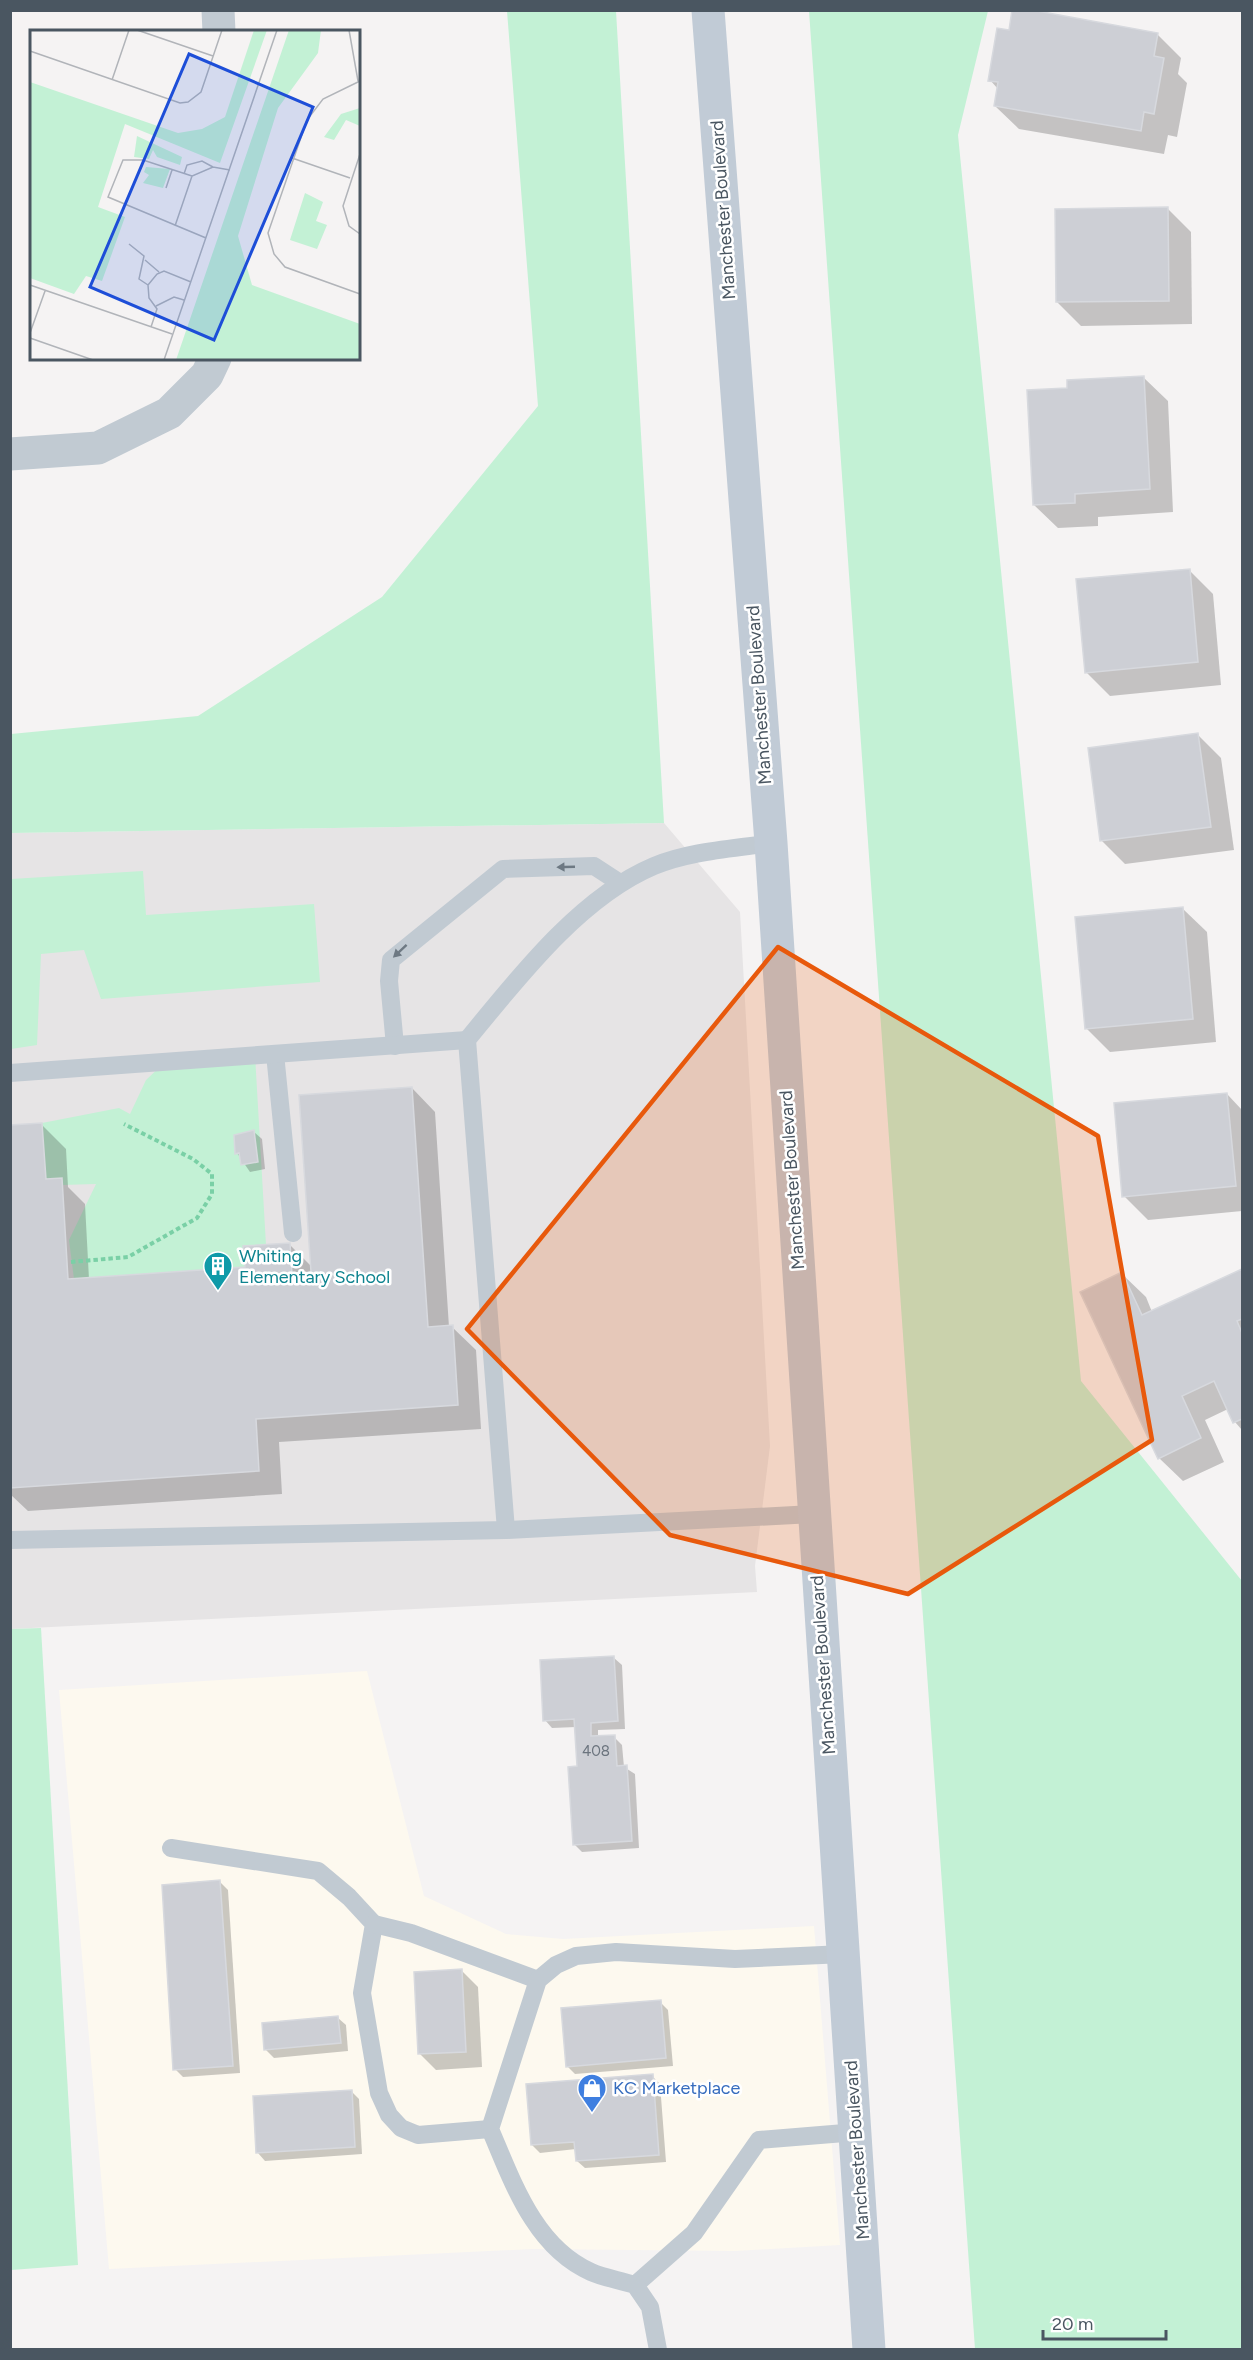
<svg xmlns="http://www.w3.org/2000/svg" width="1253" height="2360" font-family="Figtree,sans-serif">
<rect width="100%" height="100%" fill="#f5f3f3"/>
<polygon fill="#fdf9ef" points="367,1671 424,1896 506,1934 563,1939 814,1926 840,2245 735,2251 532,2249 109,2269 59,1690"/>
<polygon fill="#e6e4e5" points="664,823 740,912 770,1446 755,1566 757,1592 11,1629 11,833"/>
<g fill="#c3f1d5">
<polygon points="507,11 616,11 664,823 11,833 11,734 198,716 382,597 538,406"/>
<polygon points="809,11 988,11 958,135 1081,1381 1242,1581 1242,2349 975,2349"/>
<polygon points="143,871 146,915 314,904 320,982 101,999 84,950 41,954 37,1045 11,1049 11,879"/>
<polygon points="255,1055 266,1245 243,1246 245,1267 74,1279 69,1240 96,1184 62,1185 46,1179 42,1123 119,1108 130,1114 146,1080 165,1062"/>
<polygon points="41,1628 78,2265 11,2270 10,1629"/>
</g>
<g fill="#0003">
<polygon points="1157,34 1181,58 1178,74 1187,83 1177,137 1168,135 1164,154 1019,129 995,106 998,89 990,80"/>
<polygon points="1168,209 1191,232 1192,324 1081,326 1057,302"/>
<polygon points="1144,378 1168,401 1173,512 1098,517 1098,526 1058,528 1034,505 1069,390"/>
<polygon points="1189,570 1213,594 1221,685 1110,696 1086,672"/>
<polygon points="1198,735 1221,758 1234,850 1125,864 1102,841"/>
<polygon points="1183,909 1207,932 1216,1042 1110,1052 1086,1028"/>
<polygon points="412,1088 435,1112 449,1327 452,1327 476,1350 481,1429 279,1442 282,1494 28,1511 10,1494 10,1127 42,1125 66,1149 68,1187 85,1204 89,1279 246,1268 289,1244 312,1267"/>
<polygon points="1227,1094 1242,1110 1242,1211 1148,1220 1124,1196"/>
<polygon points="254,1132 262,1139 265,1169 250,1172 237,1153"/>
<polygon points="1242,1271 1242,1430 1235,1422 1228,1409 1205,1420 1224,1462 1183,1481 1159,1458 1122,1274 1146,1297 1152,1312"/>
<polygon points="614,1658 622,1665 625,1729 598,1730 598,1738 614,1737 622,1745 624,1767 635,1774 639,1848 582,1852 574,1844 578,1768 576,1727 552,1728 545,1720"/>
<polygon points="220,1882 228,1890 240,2073 183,2077 175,2069"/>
<polygon points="462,1971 478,1987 482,2067 436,2070 420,2054"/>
<polygon points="660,2002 668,2010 673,2066 575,2074 567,2066"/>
<polygon points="338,2018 346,2025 348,2051 274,2058 266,2050"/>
<polygon points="652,2076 660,2084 666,2162 585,2168 577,2161 576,2149 540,2153 532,2145"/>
<polygon points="351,2091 359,2099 362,2154 265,2161 258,2153"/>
</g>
<g fill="#cdcfd5" stroke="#d7d9de" stroke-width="1.5">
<polygon points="1012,10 1032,10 1158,33 1154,56 1164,58 1154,114 1144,112 1141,131 994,106 998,82 988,81 997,28 1009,30"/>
<polygon points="1168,207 1169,301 1056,302 1055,209"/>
<polygon points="1144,376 1150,489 1075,494 1075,503 1033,505 1027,390 1067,388 1067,380"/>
<polygon points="1190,569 1198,662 1085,673 1076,579"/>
<polygon points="1198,733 1211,827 1100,841 1088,748"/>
<polygon points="1183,907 1193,1019 1085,1029 1075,917"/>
<polygon points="412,1087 428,1327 453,1325 458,1405 256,1419 259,1471 10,1488 10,1125 42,1123 46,1179 62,1178 68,1279 245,1267 243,1246 290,1243 292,1274 311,1272 299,1095"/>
<polygon points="1227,1093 1236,1186 1122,1197 1114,1103"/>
<polygon points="254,1130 258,1162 241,1165 239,1153 235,1154 234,1135"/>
<polygon points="1242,1269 1242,1319 1237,1321 1242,1333 1242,1419 1233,1423 1214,1381 1182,1396 1201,1438 1158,1459 1080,1292 1122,1272 1142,1315"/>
<polygon points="614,1656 618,1721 591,1723 591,1736 615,1735 617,1766 627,1765 632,1841 573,1845 568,1767 577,1766 574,1719 543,1721 540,1660"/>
<polygon points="220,1880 233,2066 173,2070 162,1885"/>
<polygon points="462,1969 466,2052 418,2054 414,1972"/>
<polygon points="661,2000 666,2058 566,2067 561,2008"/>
<polygon points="338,2016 341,2043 264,2050 262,2023"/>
<polygon points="653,2074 659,2155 576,2161 574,2142 531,2145 526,2084"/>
<polygon points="352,2090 355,2147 256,2153 253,2096"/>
</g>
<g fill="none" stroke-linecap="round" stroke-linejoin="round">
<polyline stroke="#7ad0a6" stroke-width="4" stroke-dasharray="4.5 3" stroke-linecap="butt" points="71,1262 128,1257 197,1218 212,1194 212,1174 193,1159 124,1124"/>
<g stroke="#c1cad2" stroke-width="18">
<polyline points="395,1046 389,981 391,960 503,869 594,866 620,883"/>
<polyline points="275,1054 293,1233"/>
<polyline points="10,1073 467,1040"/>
<path d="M506,1530L467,1040C517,979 580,897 654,866C690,851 732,849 771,843"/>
<polyline points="10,1540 506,1530 813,1514"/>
<polyline points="171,1848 318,1871 349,1897 374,1924 362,1993 379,2093 389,2115 401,2128 418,2135 490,2129"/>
<polyline points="374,1924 411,1933 538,1980"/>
<polyline points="635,2285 694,2233 759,2140 857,2132"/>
<path d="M658,2350L650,2307L635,2285C620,2280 604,2278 591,2272C534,2247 512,2180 490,2129L538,1980L556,1965L576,1956L616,1952L735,1959L844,1954"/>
</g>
<g stroke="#c1cad2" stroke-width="33">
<polyline points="218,10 219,32"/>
<polyline points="10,454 98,448 169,413 207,375 215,358"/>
</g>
<polyline stroke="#c1cbd6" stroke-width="33" points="708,10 771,843 869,2350"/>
</g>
<defs><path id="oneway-solid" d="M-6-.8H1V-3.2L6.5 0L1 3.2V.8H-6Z" transform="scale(1.5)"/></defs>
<g fill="#6e7983">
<use href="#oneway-solid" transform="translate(566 867) rotate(178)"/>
<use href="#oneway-solid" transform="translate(400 951) rotate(137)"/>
</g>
<path fill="#e8590c" fill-opacity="0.2" stroke="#e8590c" stroke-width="4.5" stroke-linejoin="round" d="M778,947L1098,1136L1152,1440L908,1594L670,1535L467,1329Z"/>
<defs>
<g id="building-pin" transform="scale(1.5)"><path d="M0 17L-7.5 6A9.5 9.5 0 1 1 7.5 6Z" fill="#0f9aa8" stroke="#fff"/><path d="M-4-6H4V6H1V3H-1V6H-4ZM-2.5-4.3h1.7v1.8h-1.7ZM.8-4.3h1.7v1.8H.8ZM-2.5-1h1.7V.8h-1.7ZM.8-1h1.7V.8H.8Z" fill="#fff"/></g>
<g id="shop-pin" transform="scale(1.5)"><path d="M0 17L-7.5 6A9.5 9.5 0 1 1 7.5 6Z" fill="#3f7fe0" stroke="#fff"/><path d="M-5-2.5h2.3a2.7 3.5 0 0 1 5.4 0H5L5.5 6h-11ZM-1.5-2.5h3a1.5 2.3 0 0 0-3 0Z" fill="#fff"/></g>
</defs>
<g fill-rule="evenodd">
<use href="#building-pin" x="218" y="1266"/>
<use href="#shop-pin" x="592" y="2088"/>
</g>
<g text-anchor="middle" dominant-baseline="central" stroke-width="5" stroke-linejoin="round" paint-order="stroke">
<g font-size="15" fill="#6b747e">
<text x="596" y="1751">408</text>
</g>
<g font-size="18" fill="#4a5661" stroke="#fff">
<text transform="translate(723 210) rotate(-94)">Manchester Boulevard</text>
<text transform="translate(759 695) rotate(-94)">Manchester Boulevard</text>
<text transform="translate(792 1180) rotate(-94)">Manchester Boulevard</text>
<text transform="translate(823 1665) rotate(-94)">Manchester Boulevard</text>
<text transform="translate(857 2150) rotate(-94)">Manchester Boulevard</text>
</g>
<g font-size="18" fill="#0d838f" stroke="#fff" text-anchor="start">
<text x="239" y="1256">Whiting<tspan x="239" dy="21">Elementary School</tspan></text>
</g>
<g font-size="18" fill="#366cbe" stroke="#fff" text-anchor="start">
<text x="613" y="2088">KC Marketplace</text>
</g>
</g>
<g transform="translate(30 30)">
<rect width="330" height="330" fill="#f5f3f3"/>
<path d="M224,0H237L190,133L95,94L68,177L95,187L72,251L56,246L44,264L0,248V52L148,103L172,99L195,87ZM259,0H291L288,23L248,78L208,206L222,255L330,294V330H146ZM330,78V96L316,90L304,110L294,107L311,84ZM107,106L152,127L150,135L127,127L123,120L119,129L104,127ZM116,137L140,139L133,158L113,153L119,145L114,142ZM275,163L293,172L286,191L297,195L287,219L260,210Z" fill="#c3f1d5"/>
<path fill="none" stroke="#b1b4b9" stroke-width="1.5" d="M107,0L183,26M319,0L328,51M0,21L150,73L158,72L171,62L192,0M82,50L99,0M330,51L293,69L277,90L238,203L244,224L255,237L330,264M330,124L313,176L319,196L330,204M262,128L320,148M154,144L157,135L172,131L183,137M162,146L113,130H93L78,167L176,208M136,158L142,140M145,196L162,146L183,137L200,140M99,214L114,226L109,249L118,255M115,230L129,242M0,255L142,304M126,276L144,267L154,270M121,297L127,279L119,268L118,255L127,244L134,241L161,252M0,303L15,261M0,308L63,330M134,330L247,0"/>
<path fill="#1d4ed8" fill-opacity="0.15" stroke="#1d4ed8" stroke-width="3" d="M159,24L283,77L184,310L60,257Z"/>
<rect width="330" height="330" fill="none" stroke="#4a5661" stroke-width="3"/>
</g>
<rect width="1253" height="2360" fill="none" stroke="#4a5661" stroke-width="24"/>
<path d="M1043 2330v9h123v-9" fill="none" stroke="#4a5661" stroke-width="3"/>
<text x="1052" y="2330" font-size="18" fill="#4a5661" stroke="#ffffff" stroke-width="4.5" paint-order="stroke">20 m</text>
</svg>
